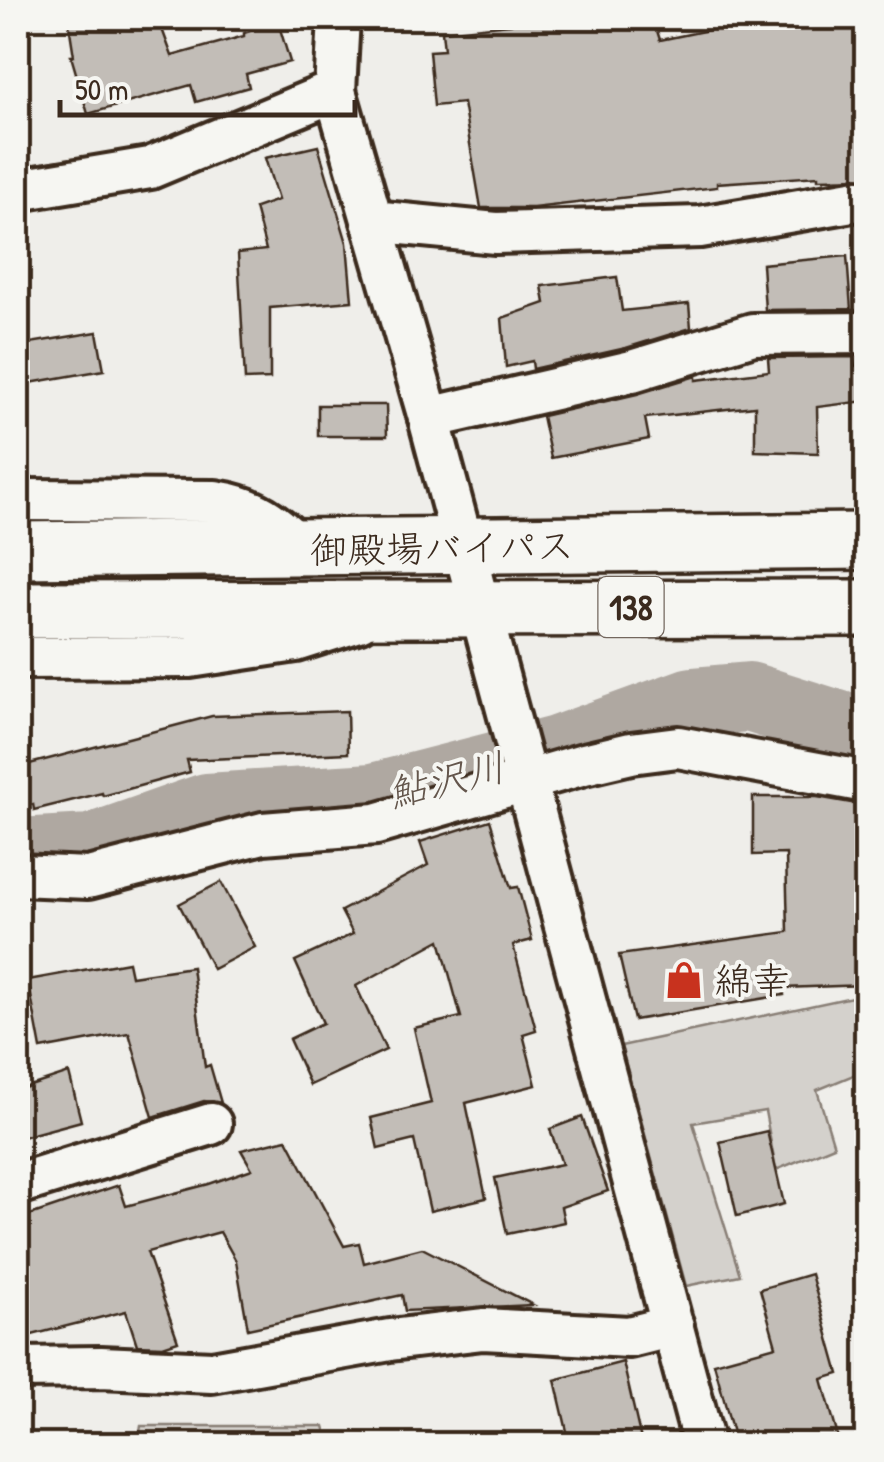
<svg xmlns="http://www.w3.org/2000/svg" width="884" height="1462" font-family="'Patrick Hand','Klee One',sans-serif">
<rect width="100%" height="100%" fill="#efeeea"/>
<filter id="ink" filterUnits="userSpaceOnUse"><feTurbulence type="fractalNoise" baseFrequency=".01" numOctaves="2"/><feDisplacementMap in="SourceGraphic" scale="20" xChannelSelector="R" yChannelSelector="G"/><feConvolveMatrix kernelMatrix="1 2 1 2 8 2 1 2 1" color-interpolation-filters="sRGB"/></filter>
<g filter="url(#ink)">
<g fill="#d4d1cc" stroke="#887e75" stroke-width="2.5">
<polygon points="866,994 866,1070 817,1090 834,1146 776,1170 765,1111 693,1123 740,1275 686,1286 621,1046"/>
<polygon points="141,1426 324,1426 329,1444 138,1444"/>
</g>
<g fill="none" stroke-linecap="round" stroke-linejoin="round">
<polyline stroke="#afa8a1" stroke-width="70" points="18,853 91,849 207,808 374,798 557,751 692,702 749,697 866,734"/>
</g>
<g fill="#c2bdb7" stroke="#3b2a1e" stroke-width="2.5">
<polygon points="68,18 158,18 172,56 244,36 244,33 278,22 290,62 246,74 249,87 196,102 191,85 88,114 71,56 74,56"/>
<polygon points="510,18 653,18 660,40 762,19 863,19 866,178 818,179 818,176 717,183 717,187 533,208 481,208 463,103 434,106 429,51 444,50 442,31 511,24"/>
<polygon points="318,146 347,243 352,301 270,308 270,379 245,380 238,253 266,250 255,208 278,200 265,158"/>
<polygon points="847,256 851,309 765,310 762,264"/>
<polygon points="617,277 622,311 689,304 691,328 626,348 533,369 532,361 506,367 502,318 545,303 542,286"/>
<polygon points="97,332 104,370 18,385 18,345"/>
<polygon points="854,357 855,366 866,365 866,401 817,407 818,453 755,451 755,406 645,418 649,439 551,458 542,416 637,394 696,376 696,380 769,371 768,358"/>
<polygon points="318,405 386,405 387,436 318,436"/>
<polygon points="347,711 348,753 187,760 190,772 103,796 102,793 34,810 33,804 18,808 18,767 212,716"/>
<polygon points="753,797 817,797 863,805 863,854 855,854 858,948 866,947 866,985 783,988 784,995 634,1020 619,955 788,932 786,854 753,855"/>
<polygon points="490,820 511,888 518,887 532,940 513,945 536,1030 523,1034 536,1085 466,1103 486,1198 430,1211 414,1140 378,1149 371,1118 431,1103 414,1028 461,1017 440,940 356,986 386,1050 310,1085 289,1039 323,1023 295,961 353,934 341,911 428,865 420,842"/>
<polygon points="221,882 255,947 213,969 179,904"/>
<polygon points="128,962 131,976 192,967 205,1067 210,1065 221,1103 204,1101 153,1117 129,1033 41,1049 28,980"/>
<polygon points="69,1073 81,1121 18,1138 18,1090"/>
<polygon points="582,1117 608,1191 561,1207 564,1222 507,1234 495,1178 562,1164 550,1129"/>
<polygon points="767,1131 784,1204 737,1216 720,1142"/>
<polygon points="287,1139 344,1246 359,1243 364,1263 422,1248 533,1305 405,1311 402,1295 248,1329 236,1261 220,1232 147,1252 178,1341 163,1346 137,1345 126,1311 28,1336 18,1296 18,1219 119,1185 126,1206 209,1184 252,1169 241,1150"/>
<polygon points="811,1274 839,1374 822,1379 840,1444 736,1444 714,1363 776,1346 760,1289"/>
<polygon points="623,1362 642,1444 570,1444 555,1380"/>
</g>
<g fill="none" stroke-linecap="round" stroke-linejoin="round">
<g stroke="#3b2a1e" stroke-width="48">
<g id="minor">
<polyline points="339,18 335,91 429,418 704,1444"/>
<polyline points="18,190 150,168 335,91"/>
<polyline points="372,221 496,233 700,227 858,200"/>
<polyline points="429,418 632,371 753,334 866,333"/>
<path d="M18,500L215,501C256,507 273,522 303,549"/>
<polyline points="18,658 190,657 296,641 359,621"/>
<polyline points="18,875 88,878 263,833 376,824 584,764 631,753 678,747 866,782"/>
<polyline points="18,1184 211,1124"/>
<polyline points="18,1368 101,1367 212,1372 390,1340 483,1329 629,1337 673,1326"/>
</g>
</g>
<g stroke="#3b2a1e" stroke-width="62">
<g id="trunk">
<polyline points="18,550 866,541"/>
<polyline points="18,610 866,608"/>
</g>
</g>
<use href="#minor" stroke="#f6f6f2" stroke-width="40"/>
<use href="#trunk" stroke="#f6f6f2" stroke-width="55"/>
</g>
</g>
<defs>
<g id="shop-bare" transform="scale(3)"><path d="M-5-2.5h2.3a2.7 3.5 0 0 1 5.4 0H5L5.5 6h-11ZM-1.5-2.5h3a1.5 2.3 0 0 0-3 0Z" fill="#c8321e" stroke="#f6f6f2" stroke-width="2.5" paint-order="stroke"/></g>
</defs>
<g fill-rule="evenodd">
<use href="#shop-bare" x="684" y="980"/>
</g>
<g text-anchor="middle" dominant-baseline="central" stroke-width="8" stroke-linejoin="round" paint-order="stroke">
<rect fill="#f6f6f2" stroke="#73675e" stroke-width="2.5" x="598.5" y="577" width="65" height="60" rx="8"/>
<g font-size="35" font-weight="bold" fill="#3b2a1e">
<text x="631" y="607">138</text>
</g>
<g font-size="38" fill="#3b2a1e" stroke="#f6f6f2">
<text transform="translate(442 547) rotate(-1)">御殿場バイパス</text>
</g>
<g font-size="38" fill="#3b2a1e" stroke="#f6f6f2" text-anchor="start">
<text x="714" y="980">綿幸</text>
</g>
<g font-size="40" font-style="italic" fill="#64564c" stroke="#f6f6f2">
<text transform="translate(446 779) rotate(-14)">鮎沢川</text>
</g>
</g>
<rect width="884" height="1462" fill="none" stroke="#f6f6f2" stroke-width="60"/>
<rect x="30" y="30" width="824" height="1402" fill="none" stroke="#3b2a1e" stroke-width="4" filter="url(#ink)"/>
<path d="M60 100v15h295v-15" fill="none" stroke="#3b2a1e" stroke-width="5"/>
<text x="75" y="100" font-size="30" fill="#3b2a1e" stroke="#f6f6f2" stroke-width="8" paint-order="stroke">50 m</text>
</svg>
